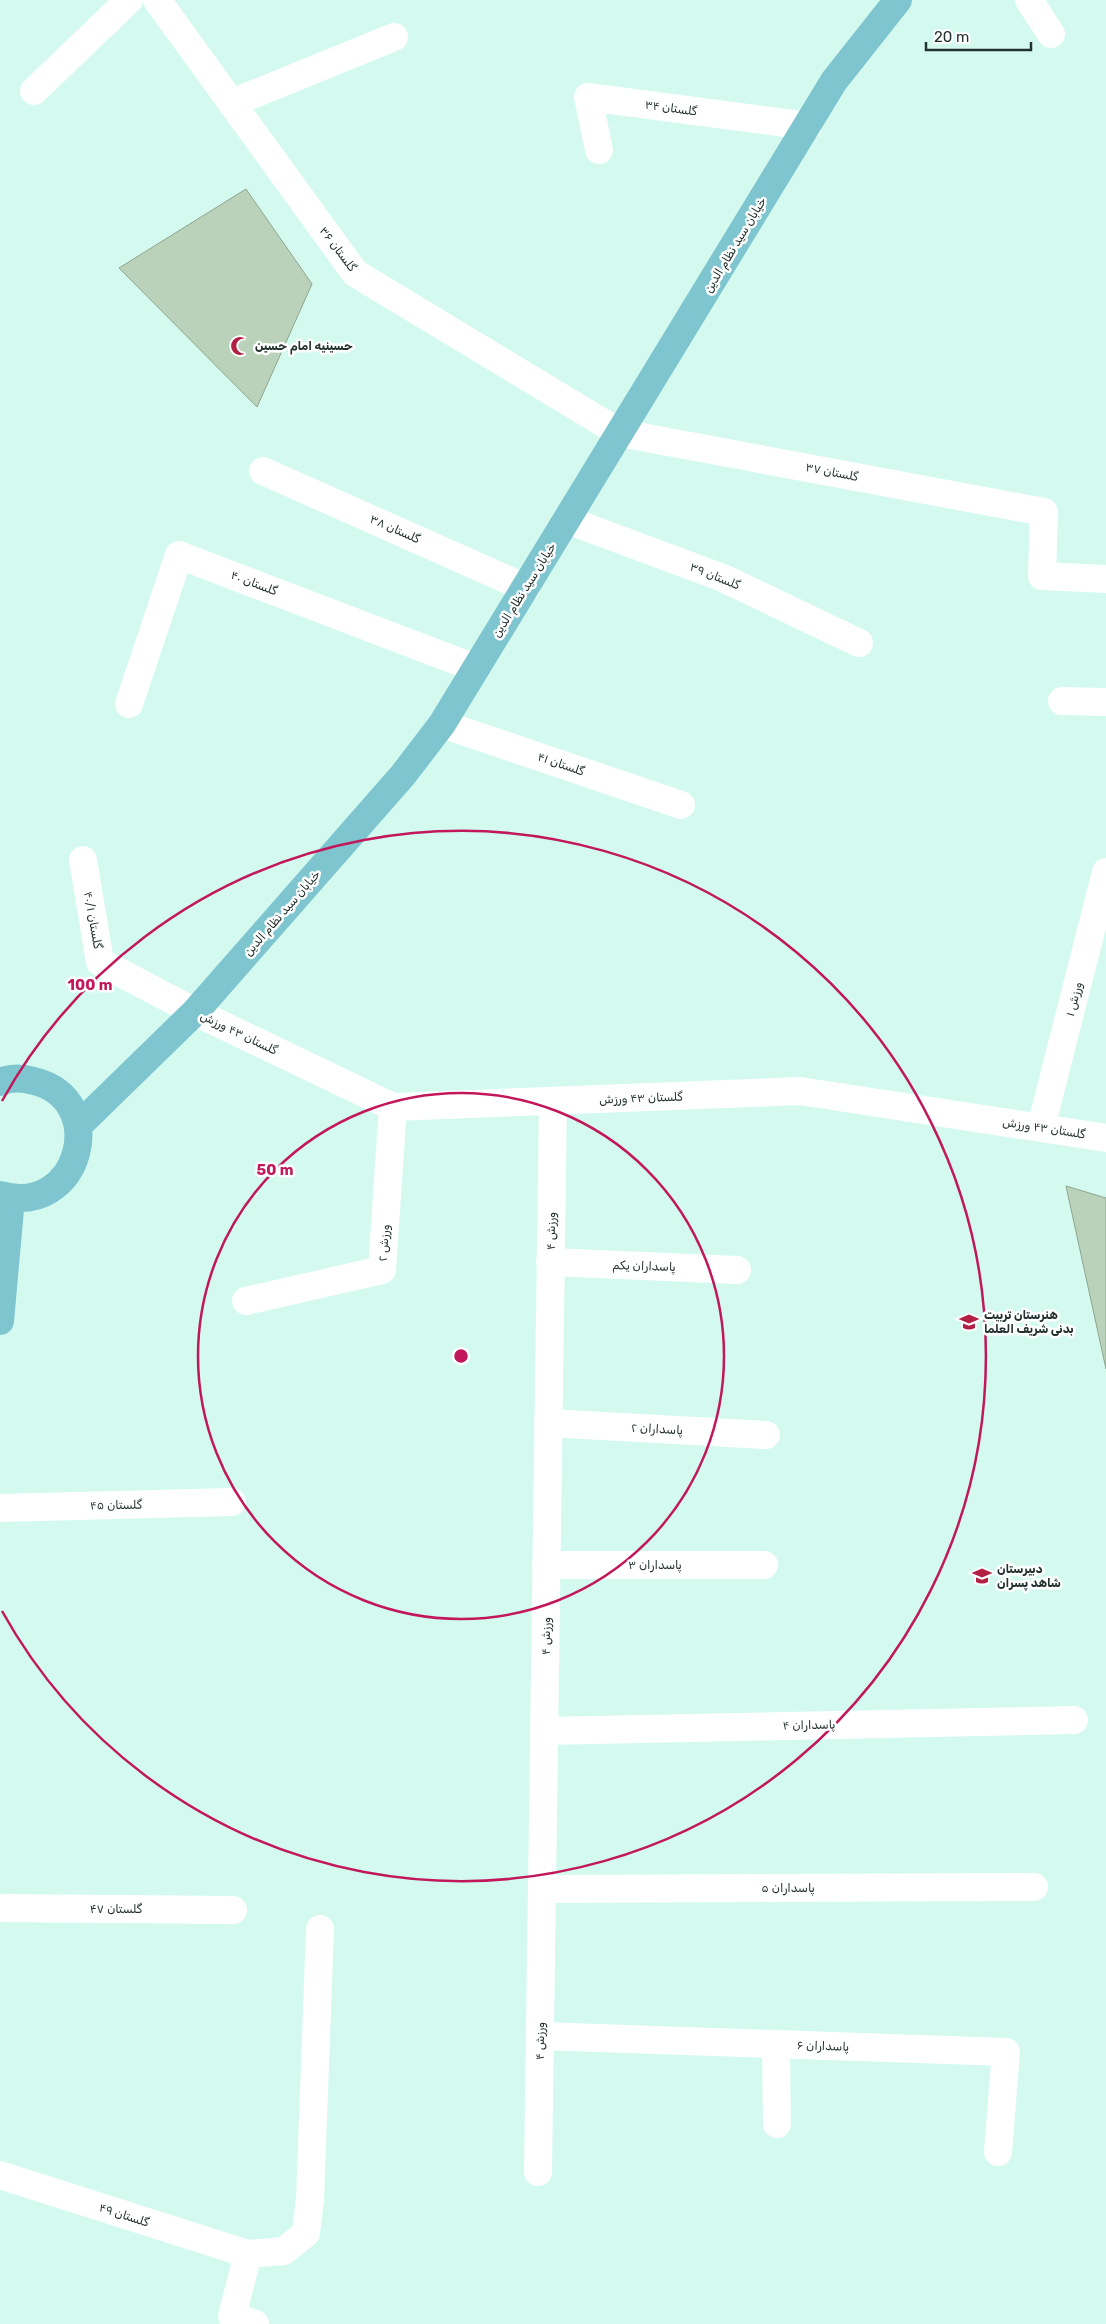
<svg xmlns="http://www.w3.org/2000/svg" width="1106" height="2324" font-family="Rubik,Cairo,sans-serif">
<rect width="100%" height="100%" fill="#d4faf0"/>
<g fill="#bad2ba" stroke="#8ea58e">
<polygon points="246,189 312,284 257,407 119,268"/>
<polygon points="1066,1186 1106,1198 1106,1369"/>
</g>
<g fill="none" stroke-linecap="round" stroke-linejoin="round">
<g stroke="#fff" stroke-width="28">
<polyline points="157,0 355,273 620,433 1044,512 1042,576 1106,579"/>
<polyline points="1029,0 1051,34"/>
<polyline points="34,91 129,0"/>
<polyline points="232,103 394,37"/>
<polyline points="599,150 588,97 808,126"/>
<polyline points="263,471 526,588"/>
<polyline points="567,520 723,578 859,643"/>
<polyline points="1062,701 1106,702"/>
<polyline points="129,704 179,555 475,668"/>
<polyline points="442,724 681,805"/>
<polyline points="83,860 100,962 195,1012 393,1107 800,1091 1106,1138"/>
<polyline points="1041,1127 1106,872"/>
<polyline points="550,1262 737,1270"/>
<polyline points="246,1301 382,1270 393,1107"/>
<polyline points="548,1423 766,1435"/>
<polyline points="0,1508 232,1502"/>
<polyline points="546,1565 764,1565"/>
<polyline points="544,1731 1074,1720"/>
<polyline points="542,1889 1034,1887"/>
<polyline points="0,1908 233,1910"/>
<polyline points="540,2036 1006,2052 998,2152"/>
<polyline points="776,2044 777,2124"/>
<polyline points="538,2172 553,1101"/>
<polyline points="0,2175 248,2254 284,2251 306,2233 310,2199 320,1929"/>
<polyline points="248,2254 232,2316 255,2324"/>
</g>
<g stroke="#7fc5d0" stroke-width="28">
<path d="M0,1082C11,1077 23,1078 34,1081C111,1100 80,1218 0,1195"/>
<polyline points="78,1126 195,1012 403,775 442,724 834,81 898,0"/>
<polyline points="0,1321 11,1198"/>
</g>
</g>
<g fill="none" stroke="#c2185b" stroke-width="2.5">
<circle cx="461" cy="1356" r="263"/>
<path d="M2 1101A525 525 0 1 1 2 1611"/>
</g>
<defs>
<g id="mosque-bare" transform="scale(1.5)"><path d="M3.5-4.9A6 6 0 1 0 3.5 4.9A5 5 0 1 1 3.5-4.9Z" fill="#b22044" stroke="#fff" stroke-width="2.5" paint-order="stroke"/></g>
<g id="school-bare" transform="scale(1.5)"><path d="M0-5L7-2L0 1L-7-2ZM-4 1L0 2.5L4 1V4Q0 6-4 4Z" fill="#b22044" stroke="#fff" stroke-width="2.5" paint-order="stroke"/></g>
</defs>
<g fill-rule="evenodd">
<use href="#mosque-bare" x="240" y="346"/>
<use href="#school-bare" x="969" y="1322"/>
<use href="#school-bare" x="982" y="1576"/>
</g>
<g text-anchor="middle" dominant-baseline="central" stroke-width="5" stroke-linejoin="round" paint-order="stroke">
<g font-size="12" fill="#23322e" stroke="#fff">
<text transform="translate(671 108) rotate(8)">گلستان ۳۴</text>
<text transform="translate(735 245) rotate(-59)">خیابان سید نظام الدین</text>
<text transform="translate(338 249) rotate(53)">گلستان ۳۶</text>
<text transform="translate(832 472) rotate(11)">گلستان ۳۷</text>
<text transform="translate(395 529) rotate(24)">گلستان ۳۸</text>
<text transform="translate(715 576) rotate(22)">گلستان ۳۹</text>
<text transform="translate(254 583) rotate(21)">گلستان ۴۰</text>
<text transform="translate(524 590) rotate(-58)">خیابان سید نظام الدین</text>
<text transform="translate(561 764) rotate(19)">گلستان ۴۱</text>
<text transform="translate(282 913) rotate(-49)">خیابان سید نظام الدین</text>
<text transform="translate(93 920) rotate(80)">گلستان ۴۰/۱</text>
<text transform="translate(1074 999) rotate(-76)">ورزش ۱</text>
<text transform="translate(239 1033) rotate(26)">گلستان ۴۳ ورزش</text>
<text transform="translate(641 1098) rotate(-2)">گلستان ۴۳ ورزش</text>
<text transform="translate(1044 1128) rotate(9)">گلستان ۴۳ ورزش</text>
<text transform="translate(551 1231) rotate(-89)">ورزش ۴</text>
<text transform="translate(384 1243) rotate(-86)">ورزش ۲</text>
<text transform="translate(644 1266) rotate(2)">پاسداران یکم</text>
<text transform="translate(657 1429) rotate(3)">پاسداران ۲</text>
<text transform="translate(116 1505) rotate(-1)">گلستان ۴۵</text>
<text x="655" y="1565">پاسداران ۳</text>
<text transform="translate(546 1636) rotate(-89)">ورزش ۴</text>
<text transform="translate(809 1725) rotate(-1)">پاسداران ۴</text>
<text x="788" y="1888">پاسداران ۵</text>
<text x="116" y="1909">گلستان ۴۷</text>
<text transform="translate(540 2041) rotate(-89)">ورزش ۴</text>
<text transform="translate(823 2046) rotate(2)">پاسداران ۶</text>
<text transform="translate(124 2215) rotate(18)">گلستان ۴۹</text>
</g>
<g font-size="12" font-weight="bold" fill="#23322e" stroke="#fff" text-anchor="start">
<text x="255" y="346">حسینیه امام حسین</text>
<text x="984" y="1315">هنرستان تربیت<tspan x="984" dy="14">بدنی شریف العلما</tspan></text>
<text x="997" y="1569">دبیرستان<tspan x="997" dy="14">شاهد پسران</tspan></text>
</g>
</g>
<circle cx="461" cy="1356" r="8" fill="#c2185b" stroke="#fff" stroke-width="2.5"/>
<g font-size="15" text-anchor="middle" font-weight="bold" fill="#c2185b" stroke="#fff" stroke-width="5" stroke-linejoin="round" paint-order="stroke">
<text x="90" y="990">100 m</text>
<text x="275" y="1175">50 m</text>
</g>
<path d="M926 42v8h105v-8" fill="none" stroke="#23322e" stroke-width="2.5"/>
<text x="934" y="42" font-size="15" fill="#23322e" stroke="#ffffff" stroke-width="4" paint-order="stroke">20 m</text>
</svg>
